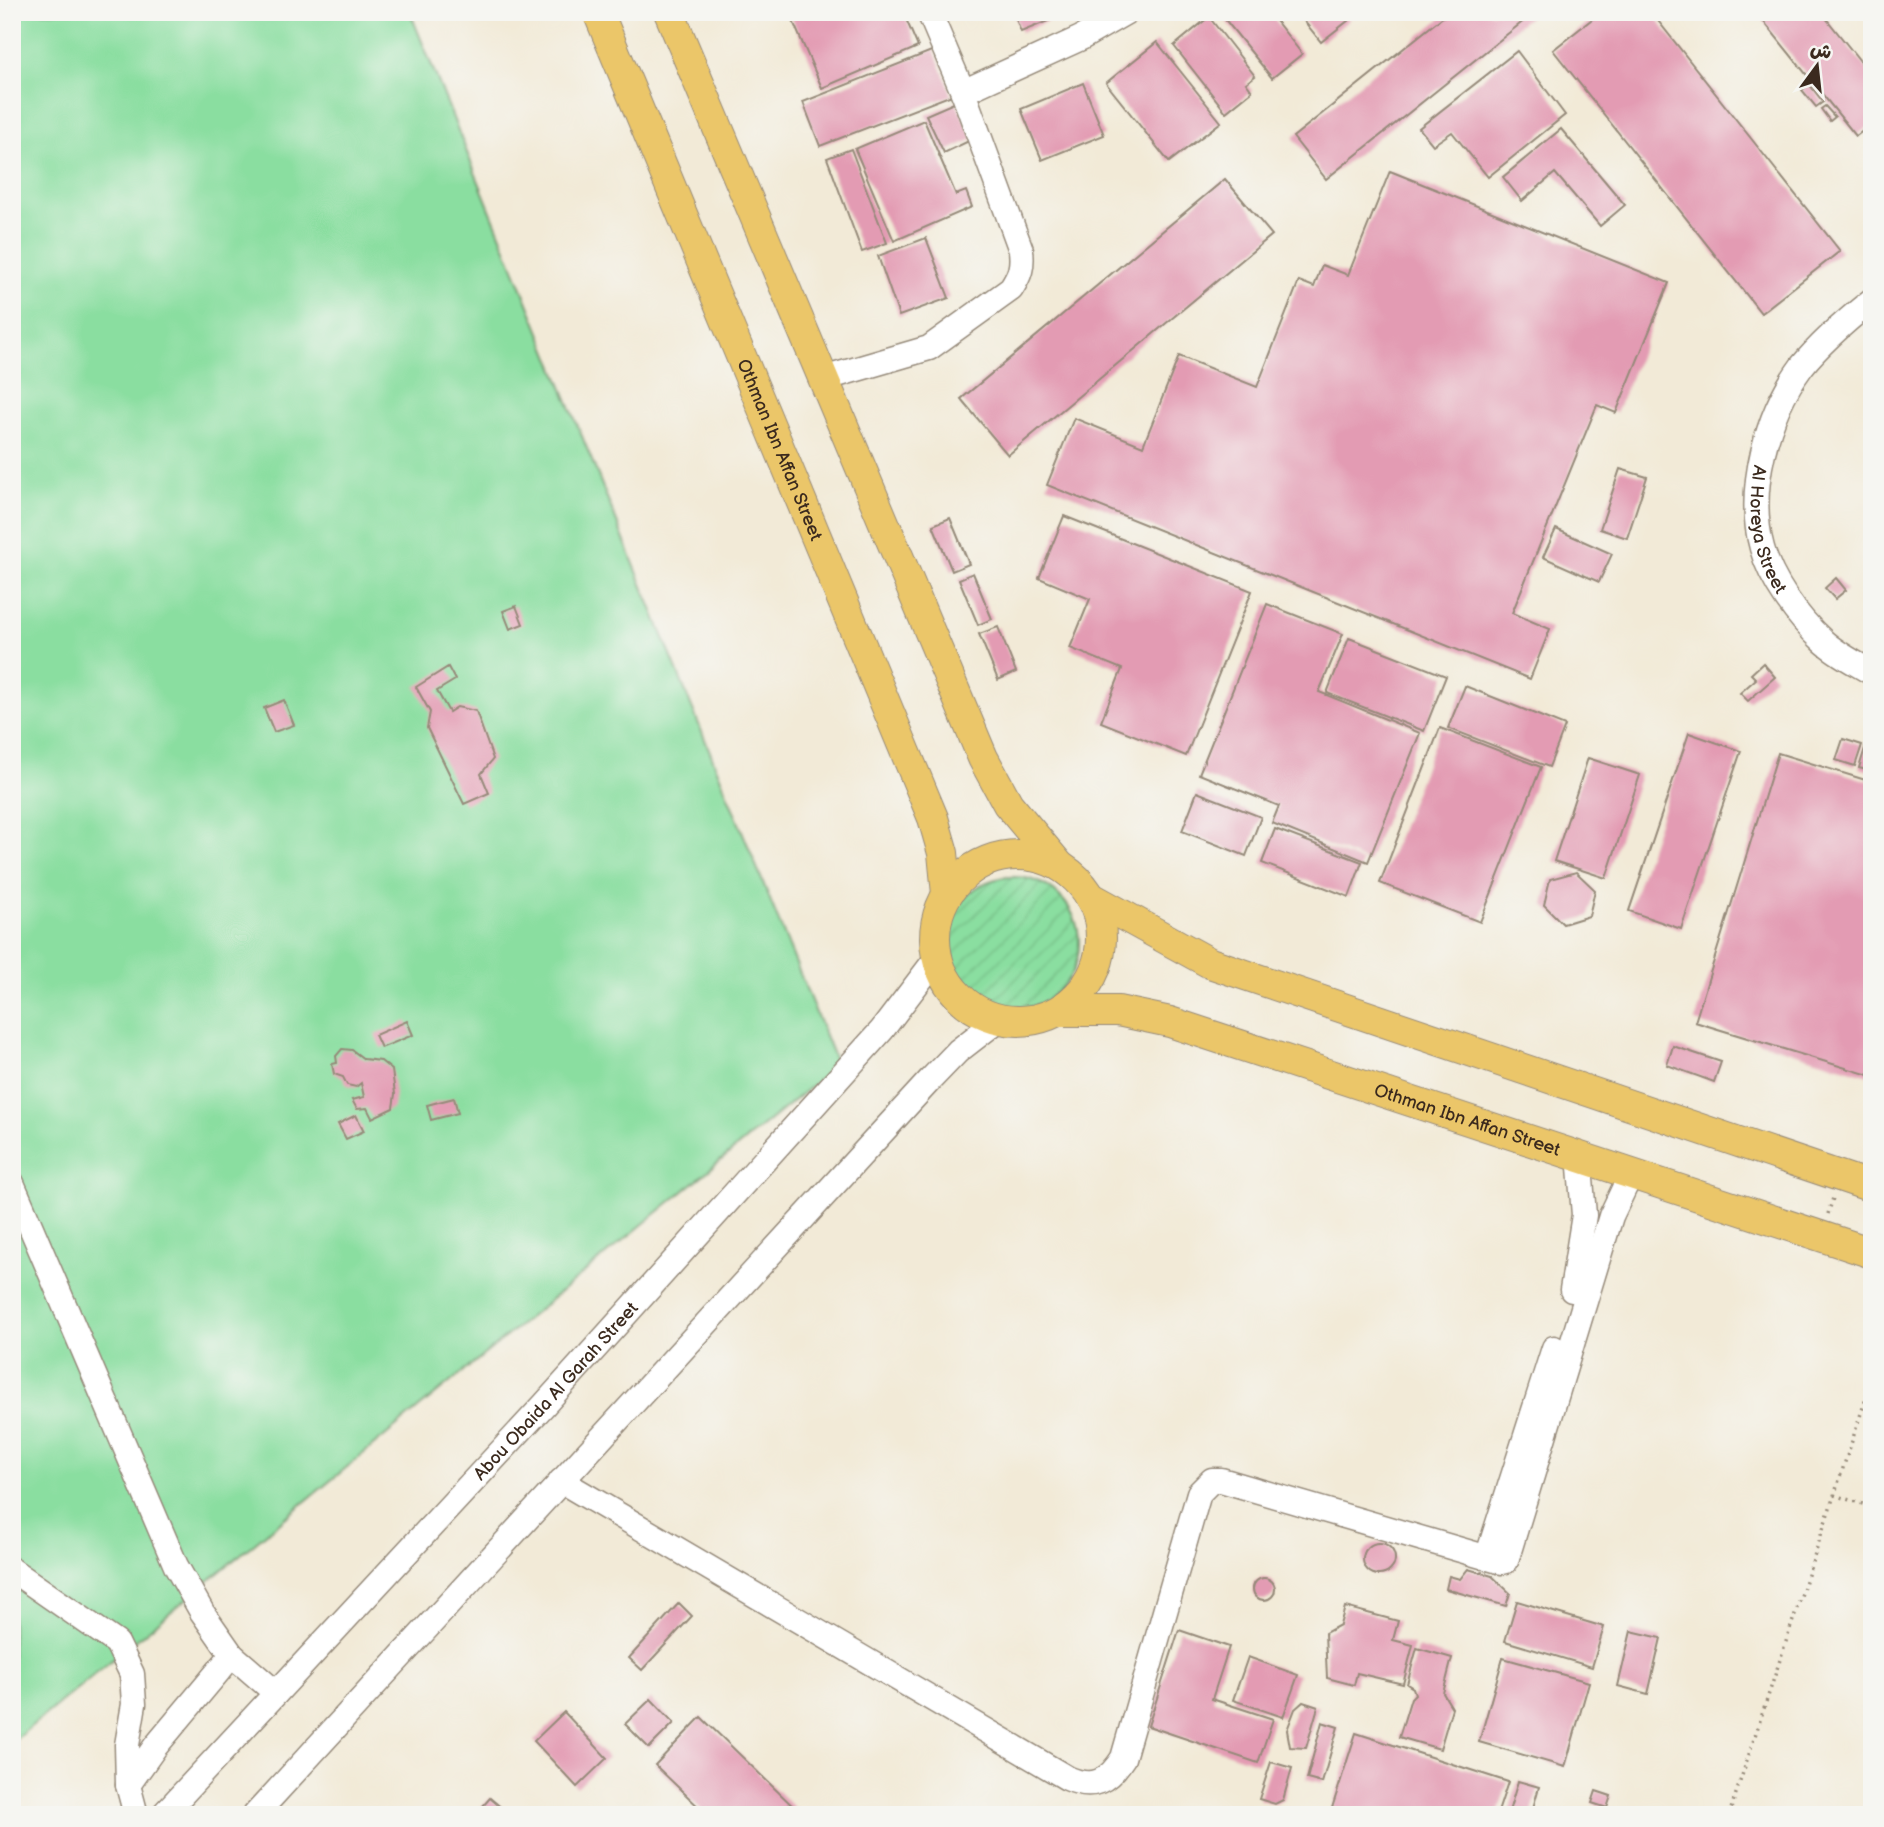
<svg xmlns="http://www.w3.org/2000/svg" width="1884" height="1827" font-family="'Balsamiq Sans','Playpen Sans Arabic',sans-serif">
<defs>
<pattern id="garden-furrows" width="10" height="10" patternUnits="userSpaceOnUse" patternTransform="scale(1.75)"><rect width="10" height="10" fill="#8adea0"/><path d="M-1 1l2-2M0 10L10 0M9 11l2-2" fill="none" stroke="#78bf89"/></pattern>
</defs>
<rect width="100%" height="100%" fill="#f6f6f2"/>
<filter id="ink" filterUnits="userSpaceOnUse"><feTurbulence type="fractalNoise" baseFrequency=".0143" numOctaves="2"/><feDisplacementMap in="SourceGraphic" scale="14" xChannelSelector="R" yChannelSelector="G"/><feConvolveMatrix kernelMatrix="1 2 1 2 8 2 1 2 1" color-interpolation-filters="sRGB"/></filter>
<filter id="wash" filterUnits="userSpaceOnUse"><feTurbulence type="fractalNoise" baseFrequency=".00686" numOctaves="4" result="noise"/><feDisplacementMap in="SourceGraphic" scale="28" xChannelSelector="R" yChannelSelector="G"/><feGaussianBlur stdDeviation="1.57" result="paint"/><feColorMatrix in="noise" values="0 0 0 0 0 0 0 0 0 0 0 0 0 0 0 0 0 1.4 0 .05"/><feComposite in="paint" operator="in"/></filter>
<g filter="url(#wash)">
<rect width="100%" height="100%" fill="#f2ead7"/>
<polygon fill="#8adea0" stroke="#62845f" stroke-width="2" points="12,12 410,12 837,1065 12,1742"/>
<circle fill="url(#garden-furrows)" stroke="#62845f" stroke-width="2" cx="1013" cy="943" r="66"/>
<g id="blocks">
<g fill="#e39bb3">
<polygon points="789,12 903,12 918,47 822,88"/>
<polygon points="1013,12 1070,12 1021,32"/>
<polygon points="1219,12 1269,12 1302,54 1272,78"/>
<polygon points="1297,12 1343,12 1349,20 1321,42"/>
<polygon points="1449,12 1535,12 1326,179 1293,137"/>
<polygon points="1601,12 1651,12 1840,251 1761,313 1553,50"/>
<polygon points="1756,12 1821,12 1872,76 1872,124 1856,136"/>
<polygon points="1209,17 1255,76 1246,83 1252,91 1226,112 1174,46"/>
<polygon points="1157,42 1221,122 1169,162 1106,83"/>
<polygon points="934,50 952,95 820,146 803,102"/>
<polygon points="1517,51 1565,115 1488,177 1452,132 1433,145 1419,128"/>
<polygon points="1083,83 1104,135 1042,160 1021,109"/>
<polygon points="1809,84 1823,102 1816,107 1802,90"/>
<polygon points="956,102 973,139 944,153 926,115"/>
<polygon points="1825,106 1835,117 1830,121 1821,109"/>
<polygon points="924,120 956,195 966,191 972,207 894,241 855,149"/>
<polygon points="1561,129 1625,205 1600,226 1555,173 1522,201 1503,177"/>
<polygon points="851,149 887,243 862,252 827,158"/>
<polygon points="1390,171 1669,283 1616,413 1597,405 1512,613 1550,629 1530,679 1047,485 1074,418 1143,446 1179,356 1257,387 1299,281 1314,287 1322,265 1348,275"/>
<polygon points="1225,179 1272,235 1008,455 961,399"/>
<polygon points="926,238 949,298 899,316 878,256"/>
<polygon points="1620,469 1647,477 1627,538 1600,529"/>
<polygon points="1064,516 1252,591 1186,756 1101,722 1122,669 1070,648 1090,599 1039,578"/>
<polygon points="950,518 969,564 952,571 933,525"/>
<polygon points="1556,529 1612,554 1599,582 1543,557"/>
<polygon points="973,573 992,619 978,625 959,579"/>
<polygon points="1836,578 1846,590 1835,599 1825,588"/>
<polygon points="1267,604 1343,634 1319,692 1420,733 1368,862 1272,823 1279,806 1199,774"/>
<polygon points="516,606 523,624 510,629 503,611"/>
<polygon points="998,627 1016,672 998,680 979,634"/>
<polygon points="1349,638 1446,676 1424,731 1327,693"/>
<polygon points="1763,663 1775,677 1748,701 1740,693 1756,679 1751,674"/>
<polygon points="448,667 455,680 437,691 449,712 457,707 476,711 493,759 481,774 489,793 464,804 427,728 430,712 416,687"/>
<polygon points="1465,686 1565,726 1549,767 1448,728"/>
<polygon points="284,700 294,725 274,732 264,708"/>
<polygon points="1440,728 1541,767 1480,922 1380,883"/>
<polygon points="1689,733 1741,751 1681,929 1629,911"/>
<polygon points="1843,739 1862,745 1855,766 1836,760"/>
<polygon points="1866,745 1872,747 1870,771 1859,768"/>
<polygon points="1778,753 1872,782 1872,1076 1695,1022"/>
<polygon points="1588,758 1640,775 1606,878 1554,861"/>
<polygon points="1197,792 1261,817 1246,856 1182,831"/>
<polygon points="1275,829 1362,862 1349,897 1262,863"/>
<polygon points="1576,872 1595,890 1589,916 1563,924 1544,905 1550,879"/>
<polygon points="407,1021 413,1035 381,1048 375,1035"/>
<polygon points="1673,1046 1721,1062 1714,1082 1667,1065"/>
<polygon points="342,1049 352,1050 364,1059 381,1061 392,1070 395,1094 393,1108 372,1118 367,1108 357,1109 352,1100 364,1097 361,1083 356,1087 347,1085 343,1077 334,1074 332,1064 337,1063 336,1056"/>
<polygon points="454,1098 458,1113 431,1120 427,1105"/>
<polygon points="356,1115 364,1131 346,1139 338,1124"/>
<circle cx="1379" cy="1559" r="16"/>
<polygon points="1468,1569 1492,1576 1510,1593 1506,1606 1446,1589 1449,1576 1460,1579"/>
<circle cx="1264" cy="1589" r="11"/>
<polygon points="1517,1601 1604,1627 1592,1667 1505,1641"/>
<polygon points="679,1603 692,1616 642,1670 629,1658"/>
<polygon points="1345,1607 1398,1621 1393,1640 1413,1645 1403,1684 1357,1673 1354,1685 1327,1678 1325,1633 1340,1625"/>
<polygon points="1179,1630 1229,1647 1212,1699 1273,1719 1258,1763 1148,1726"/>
<polygon points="1631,1631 1661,1638 1648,1694 1618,1686"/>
<polygon points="1417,1648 1452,1658 1443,1693 1452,1708 1440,1749 1399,1737 1411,1698 1415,1694 1413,1688 1407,1684"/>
<polygon points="1248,1657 1298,1675 1283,1717 1233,1700"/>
<polygon points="1503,1658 1589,1682 1565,1767 1479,1742"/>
<polygon points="651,1699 674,1723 649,1748 625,1724"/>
<polygon points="1303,1702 1318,1707 1306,1748 1290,1747 1287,1730 1295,1709"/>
<polygon points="564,1712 607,1758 577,1787 534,1741"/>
<polygon points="701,1717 802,1815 707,1815 655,1765"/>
<polygon points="1322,1722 1338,1727 1322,1783 1307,1779"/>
<polygon points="1356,1733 1508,1782 1497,1815 1355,1815 1332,1808"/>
<polygon points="1271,1762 1292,1768 1283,1800 1275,1804 1259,1799"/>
<polygon points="1518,1781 1539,1787 1531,1815 1508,1815"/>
<polygon points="1596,1791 1611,1796 1607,1808 1592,1803"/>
<polygon points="490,1798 510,1815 475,1815"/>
</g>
</g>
</g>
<g filter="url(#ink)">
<use href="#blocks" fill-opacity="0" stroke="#968a7a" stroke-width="2"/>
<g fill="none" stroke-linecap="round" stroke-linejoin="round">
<g stroke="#968a7a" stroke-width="27">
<g id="minor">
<polyline points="929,12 963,92 1081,38 1126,12"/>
<path id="s1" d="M1872,300C1847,320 1822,341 1802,366C1767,413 1746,490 1762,548C1771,581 1798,618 1823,641C1837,654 1856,663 1872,673"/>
<path d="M823,379L929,348L1011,289C1020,275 1023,267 1021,250L963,92"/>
<polyline points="12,1183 176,1566 202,1612 232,1655 276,1693"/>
<polyline points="1572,1290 1584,1215 1579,1155"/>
<path d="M561,1481L1067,1778C1094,1790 1108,1781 1123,1758L1199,1493L1212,1480H1221L1502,1562L1506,1561L1611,1216L1631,1174"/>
<polyline points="1487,1558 1554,1348"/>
<polyline points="12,1570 117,1643 132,1674 134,1704 127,1745 128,1785 136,1815"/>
<polyline points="128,1785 155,1747 232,1655"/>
<path id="s2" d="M163,1815L544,1405L882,1030L936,959"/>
<polyline points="255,1815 931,1079 958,1051 998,1020"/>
</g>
</g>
<g stroke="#968a7a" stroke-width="32">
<g id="major">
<path id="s3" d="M598,12L933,818L943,853L947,894"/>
<polyline points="669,12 983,758 1008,804 1059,865"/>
<circle cx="1018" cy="938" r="83"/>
<polyline points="1090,897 1210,963 1872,1187"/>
<path id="s4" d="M1059,1011H1118L1170,1022L1872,1253"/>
</g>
</g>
<g stroke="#968a7a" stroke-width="3.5" stroke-dasharray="2 5" stroke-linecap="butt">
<polyline points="1828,1214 1833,1198"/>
<polyline points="1834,1495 1872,1507"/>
<polyline points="1729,1815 1872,1380"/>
</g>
<use href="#minor" stroke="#fff" stroke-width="24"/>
<use href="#major" stroke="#ebc669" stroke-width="30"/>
</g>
</g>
<g text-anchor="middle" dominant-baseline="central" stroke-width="6" stroke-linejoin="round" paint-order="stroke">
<g font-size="18" fill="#3b2a1e" stroke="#f6f6f2">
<text stroke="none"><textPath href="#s3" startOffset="474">Othman Ibn Affan Street</textPath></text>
<text stroke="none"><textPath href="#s1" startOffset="271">Al Horeya Street</textPath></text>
<text stroke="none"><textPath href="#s4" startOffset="425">Othman Ibn Affan Street</textPath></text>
<text stroke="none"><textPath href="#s2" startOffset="578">Abou Obaida Al Garah Street</textPath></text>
</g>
</g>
<rect width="1884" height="1827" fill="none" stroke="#f6f6f2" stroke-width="42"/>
<g transform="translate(1817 66) rotate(15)" stroke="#f6f6f2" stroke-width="5" paint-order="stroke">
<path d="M0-5L12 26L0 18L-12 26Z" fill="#3b2a1e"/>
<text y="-10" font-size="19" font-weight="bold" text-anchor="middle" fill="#3b2a1e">ش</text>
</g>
</svg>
